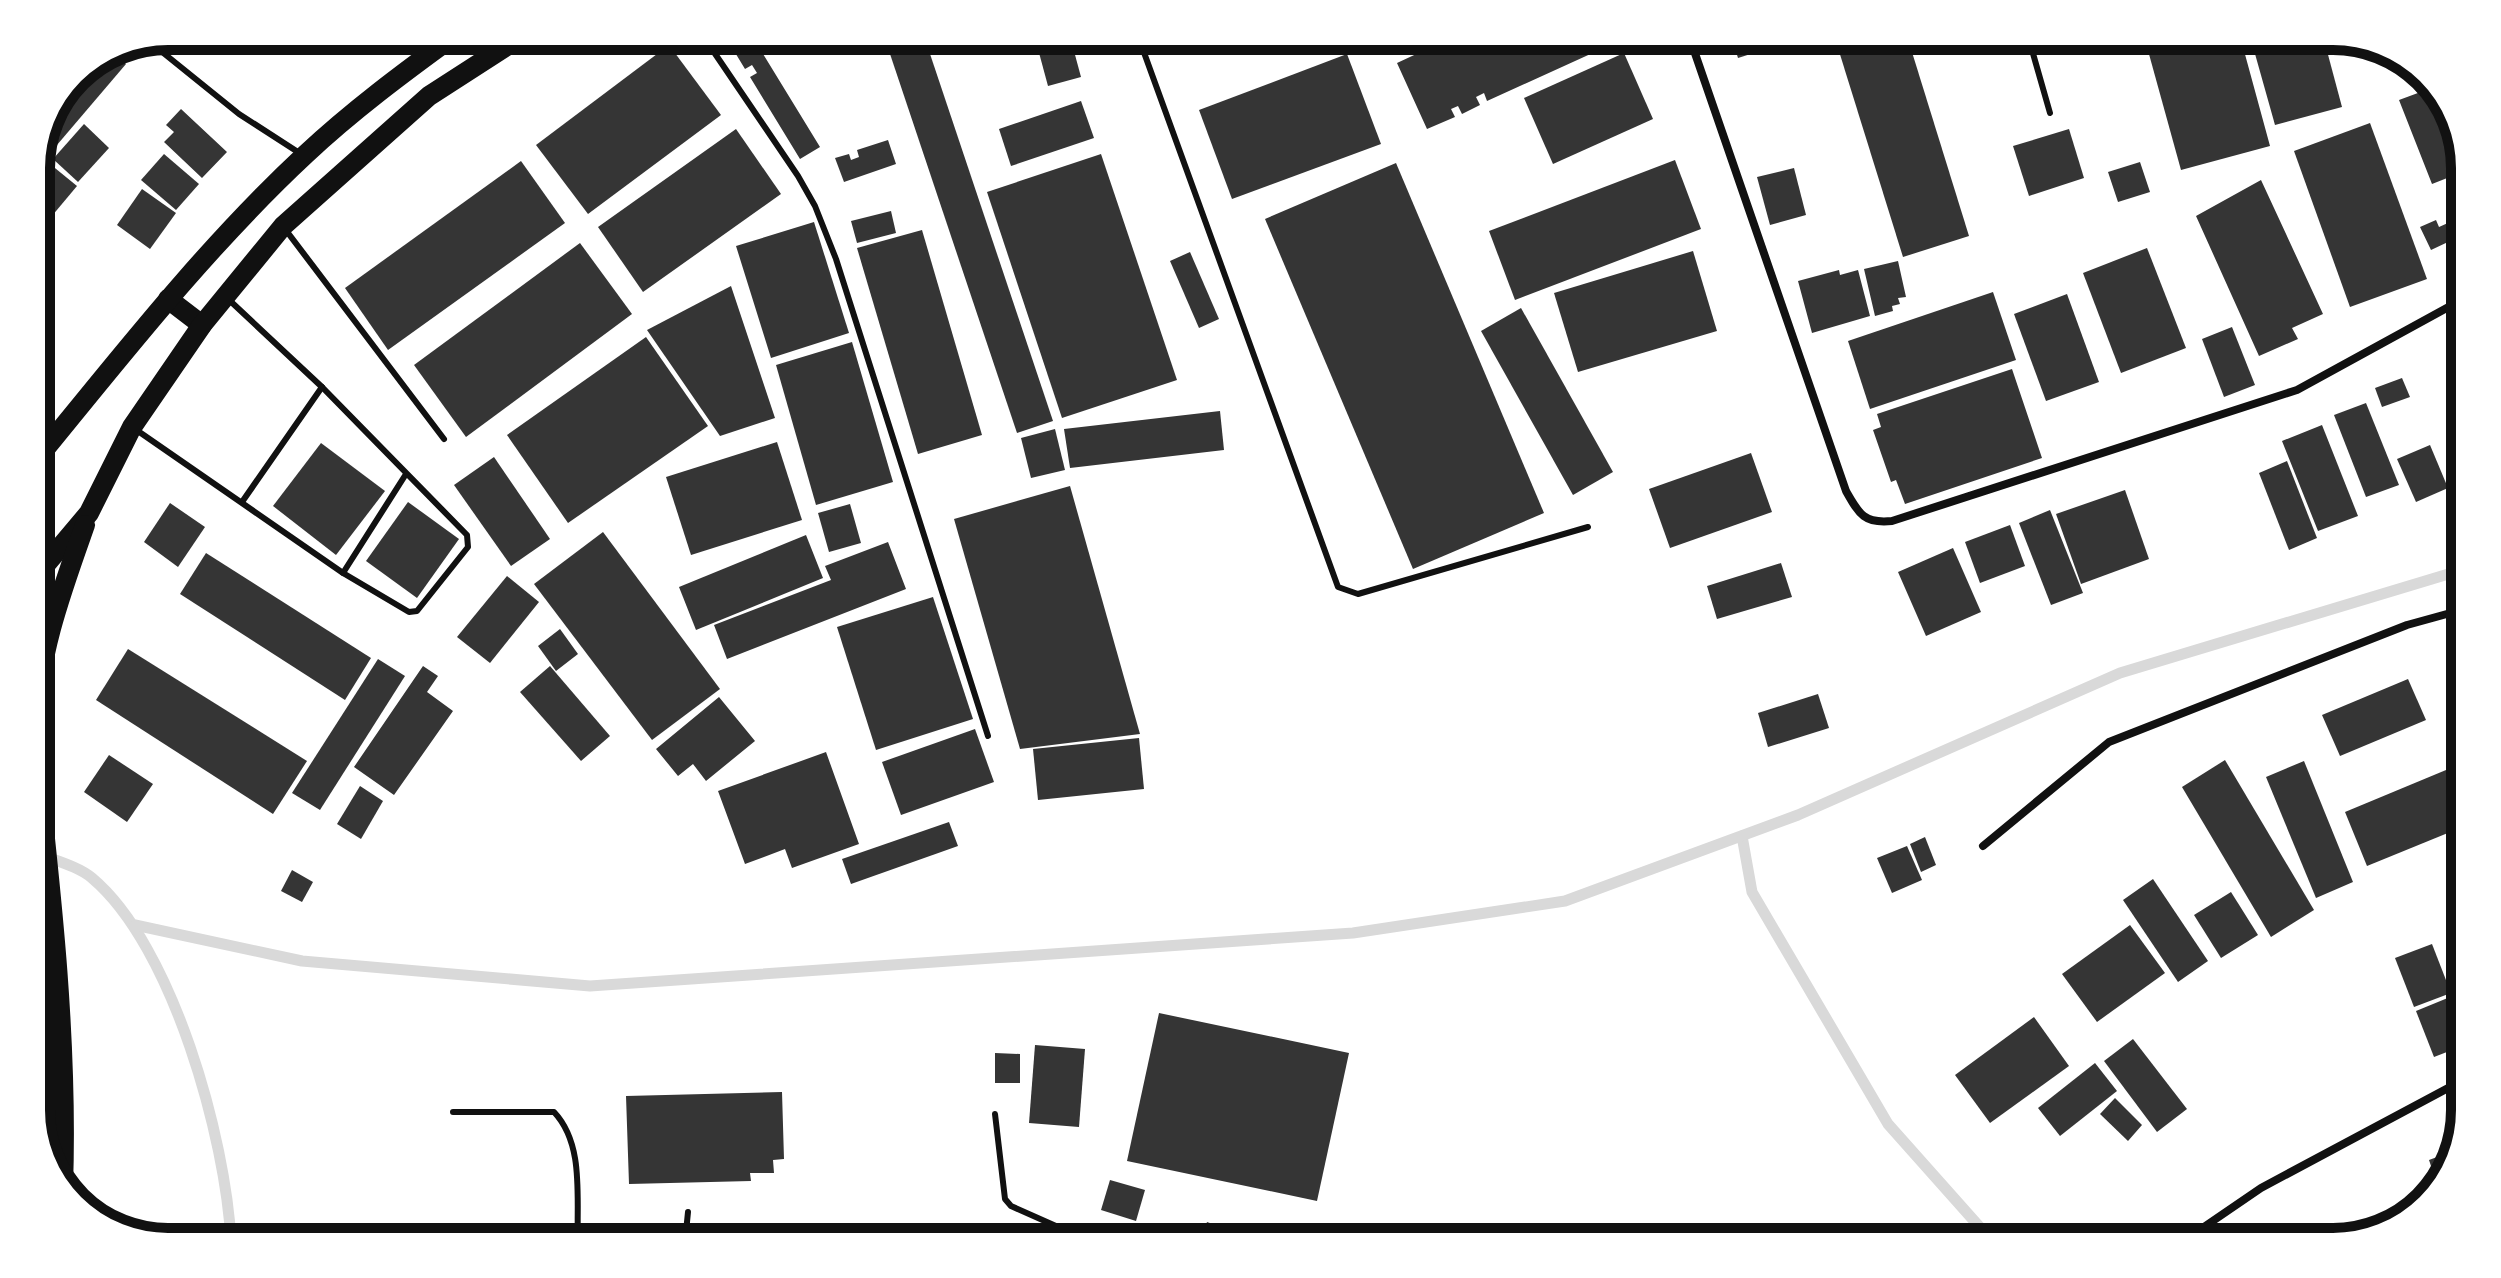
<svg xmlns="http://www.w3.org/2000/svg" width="2501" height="1278" font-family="Overpass,sans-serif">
<rect width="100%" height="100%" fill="#fff"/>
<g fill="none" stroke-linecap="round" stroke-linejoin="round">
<g stroke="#d9d9d9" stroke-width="11">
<polyline points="1742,836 1752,892 1888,1124 1993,1242"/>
<path d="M36,853C53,860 78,866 92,878C173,946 226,1139 231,1242"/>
<polyline points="135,925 302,961 590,986 1353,933 1565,901 1798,815 2120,673 2465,569"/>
</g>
</g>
<g fill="#353535">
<polygon points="725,36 752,36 820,147 800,159 750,77 757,73 752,65 745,69"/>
<polygon points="884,36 924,36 1053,421 1017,433"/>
<polygon points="1455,36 1630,36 1487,101 1484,93 1476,97 1480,105 1462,114 1458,106 1451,109 1455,117 1427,129 1397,63"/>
<polygon points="1731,36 1805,36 1805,37 1738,58"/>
<polygon points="1876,36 1907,36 1969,236 1903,257 1838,48"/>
<polygon points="2144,36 2240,36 2270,146 2181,170"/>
<polygon points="2250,36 2323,36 2342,107 2275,125"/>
<polygon points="1071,40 1081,77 1048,86 1038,49"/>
<polygon points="669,45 721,115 588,214 536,145"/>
<polygon points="1624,53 1653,119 1553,164 1524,98"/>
<polygon points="1347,54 1381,144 1232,199 1199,110"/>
<polygon points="118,57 126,64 51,152 43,145 75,74"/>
<polygon points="2427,81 2443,95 2465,160 2465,171 2432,184 2399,100 2426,90 2423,82"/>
<polygon points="1081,101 1094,138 1011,166 999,129"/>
<polygon points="181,109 227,152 202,178 164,142 174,132 166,125"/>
<polygon points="2370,123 2427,279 2350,307 2294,151"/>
<polygon points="84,124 109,148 78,182 53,159"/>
<polygon points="736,129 781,194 643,292 598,227"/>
<polygon points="2069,129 2084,178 2029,196 2013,146"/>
<polygon points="888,140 896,164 844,182 835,158 849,154 851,160 859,157 857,150"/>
<polygon points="164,154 199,184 176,210 141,180"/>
<polygon points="1101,154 1177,380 1062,418 987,192"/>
<polygon points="39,155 77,186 36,235 36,160"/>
<polygon points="1675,160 1701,229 1515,300 1489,231"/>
<polygon points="521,161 565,223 388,350 345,288"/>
<polygon points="2140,162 2150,192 2118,202 2108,172"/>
<polygon points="1396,163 1544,513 1413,569 1265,219"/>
<polygon points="1794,168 1806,215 1770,225 1757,177"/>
<polygon points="2261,180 2323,314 2292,328 2298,339 2259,356 2196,216"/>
<polygon points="142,189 176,213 150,249 117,225"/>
<polygon points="891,211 896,233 857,243 851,221"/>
<polygon points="2459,218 2465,234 2431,250 2420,227 2436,220 2439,227"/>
<polygon points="814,222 849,333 771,358 736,246"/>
<polygon points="922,230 982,435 918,454 857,248"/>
<polygon points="2465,236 2465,274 2447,246"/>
<polygon points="580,243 632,314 466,437 414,365"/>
<polygon points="2147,248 2186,348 2121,373 2083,273"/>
<polygon points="1693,251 1717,331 1578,372 1554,293"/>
<polygon points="1190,252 1219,319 1199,328 1170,261"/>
<polygon points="1898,261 1906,297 1898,298 1900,304 1892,306 1893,311 1875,316 1864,269"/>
<polygon points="1839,270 1840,275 1858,270 1870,316 1812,333 1798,281"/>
<polygon points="731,286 775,418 720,436 647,330"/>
<polygon points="1993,292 2016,360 1870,409 1848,341"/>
<polygon points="2067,294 2099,382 2046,401 2014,314"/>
<polygon points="1521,308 1613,472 1573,495 1481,331"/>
<polygon points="2232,327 2255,385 2224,397 2202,339"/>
<polygon points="646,337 708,426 568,523 507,435"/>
<polygon points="852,342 893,482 816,505 776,365"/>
<polygon points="2012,369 2042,458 1905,504 1896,480 1891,482 1873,430 1881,427 1877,414"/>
<polygon points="2402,378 2410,397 2382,407 2375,388"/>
<polygon points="2366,403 2399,485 2366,497 2334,415"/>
<polygon points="1220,411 1224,450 1070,468 1064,429"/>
<polygon points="2322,425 2358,516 2318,531 2282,441"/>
<polygon points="1055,429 1065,470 1031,478 1021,438"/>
<polygon points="777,442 802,520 691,555 666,477"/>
<polygon points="321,443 385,491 336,555 273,506"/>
<polygon points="2430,445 2448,488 2416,502 2397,459"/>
<polygon points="1751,453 1772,512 1670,548 1649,489"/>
<polygon points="494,457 550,539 511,566 454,485"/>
<polygon points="2287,461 2317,538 2289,550 2259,473"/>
<polygon points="1070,486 1140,734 1020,749 954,519"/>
<polygon points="2125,490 2149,559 2081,584 2056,514"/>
<polygon points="408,502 459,539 417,598 366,561"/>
<polygon points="170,503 205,527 178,567 144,542"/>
<polygon points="850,504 861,543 829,552 818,513"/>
<polygon points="2050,510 2083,593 2051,605 2019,523"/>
<polygon points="2010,525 2025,566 1980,583 1965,542"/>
<polygon points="603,532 720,689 652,740 534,584"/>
<polygon points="806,535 823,578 696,630 679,587"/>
<polygon points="888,542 906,589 727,659 714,625 831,580 825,566"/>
<polygon points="1953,548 1981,612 1926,636 1898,572"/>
<polygon points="206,553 371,658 345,700 180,594"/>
<polygon points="1781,563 1792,597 1717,619 1707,586"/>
<polygon points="507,576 539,602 490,663 457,637"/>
<polygon points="933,597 973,719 876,750 837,627"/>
<polygon points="560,629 578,654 556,671 538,646"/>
<polygon points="128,649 307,761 273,814 96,700"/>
<polygon points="378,659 405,676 320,810 292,793"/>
<polygon points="423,666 438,676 427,692 453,711 394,795 354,767"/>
<polygon points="550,666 610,736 581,761 520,692"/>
<polygon points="2408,679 2426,720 2340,756 2322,715"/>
<polygon points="1818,694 1829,728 1768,747 1758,713"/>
<polygon points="719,697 755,741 706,781 693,764 678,776 656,749"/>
<polygon points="975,729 994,782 901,815 882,762"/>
<polygon points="1139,738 1144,789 1038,800 1033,749"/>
<polygon points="826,752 859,844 792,868 785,849 745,864 718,791"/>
<polygon points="109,755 153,784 127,822 84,792"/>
<polygon points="2225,760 2314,910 2271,937 2182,787"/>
<polygon points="2304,761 2353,882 2316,898 2266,777"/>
<polygon points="2446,770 2465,816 2465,826 2367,866 2345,812"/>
<polygon points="360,786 383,801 361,839 337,824"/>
<polygon points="949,822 958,846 851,884 842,859"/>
<polygon points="1925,837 1936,865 1921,872 1910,844"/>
<polygon points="1907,846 1922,880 1892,893 1877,858"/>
<polygon points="292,870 313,882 302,902 281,891"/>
<polygon points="2153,879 2208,961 2178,982 2123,900"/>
<polygon points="2231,892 2258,935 2221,958 2194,915"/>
<polygon points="2130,925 2165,973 2097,1022 2062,974"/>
<polygon points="2432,944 2451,993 2414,1007 2395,958"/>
<polygon points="2455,995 2465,1021 2465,1045 2434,1057 2416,1011"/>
<polygon points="1159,1013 1349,1053 1317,1201 1127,1161"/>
<polygon points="2034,1017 2069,1066 1990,1123 1955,1075"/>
<polygon points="2133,1039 2187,1109 2157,1132 2104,1061"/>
<polygon points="1035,1045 1085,1049 1079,1127 1029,1123"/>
<polygon points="995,1053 1020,1054 1020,1083 995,1083"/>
<polygon points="2095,1063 2117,1091 2060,1136 2038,1108"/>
<polygon points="782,1092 784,1159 773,1160 774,1173 750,1173 751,1181 629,1184 626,1096"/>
<polygon points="2115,1098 2142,1125 2128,1141 2100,1114"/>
<polygon points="2456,1150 2451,1169 2437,1184 2429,1160"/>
<polygon points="1110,1180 1145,1190 1136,1221 1101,1210"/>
<polygon points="1207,1222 1263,1242 1200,1242"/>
<polygon points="2298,1228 2309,1242 2281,1242"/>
</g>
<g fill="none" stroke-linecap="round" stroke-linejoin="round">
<g stroke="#111" stroke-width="6">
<polyline points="703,36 798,176 815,206 836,259 988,736"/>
<polyline points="1138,36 1338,587 1358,594 1588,527"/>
<polyline points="2028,36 2050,113"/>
<polyline points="151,43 239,114 301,154"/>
<polyline points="285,229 444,439"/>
<polyline points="135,429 343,573 409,612 417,611 468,547 467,535 322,387 227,298"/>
<polyline points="242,502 322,387"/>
<polyline points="343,573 406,474"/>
<path d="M453,1112H554C585,1145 576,1199 578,1242"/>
<polyline points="995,1114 1005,1199 1011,1206 1092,1242"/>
<polyline points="424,1228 541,1242"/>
<polyline points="685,1242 688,1212"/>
</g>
<g stroke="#111" stroke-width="8">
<path d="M1689,36L1846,491C1859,514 1864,524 1892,521L2297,390L2465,298"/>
<polyline points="1983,846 2109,742 2407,625 2465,609"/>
<polyline points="2182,1242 2261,1188 2465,1079"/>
</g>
<g stroke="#111" stroke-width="20">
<polyline points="168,299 202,325"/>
<path d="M36,460C122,355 206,247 306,154C352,111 403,73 454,36"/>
<polyline points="36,576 89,513 132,427 202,325 283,226 429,96 522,36"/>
<path d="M36,726C37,657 62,590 85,525"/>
<path d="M36,756C52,899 68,1043 63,1188"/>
</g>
</g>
<path d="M0 0H2501V1278H0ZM168 50H2333A118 118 0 0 1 2451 168V1110A118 118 0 0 1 2333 1228H168A118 118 0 0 1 50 1110V168A118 118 0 0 1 168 50Z" fill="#fff" fill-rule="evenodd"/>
<path fill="none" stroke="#111" stroke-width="10" d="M168 50H2333A118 118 0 0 1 2451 168V1110A118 118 0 0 1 2333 1228H168A118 118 0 0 1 50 1110V168A118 118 0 0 1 168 50Z"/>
</svg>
